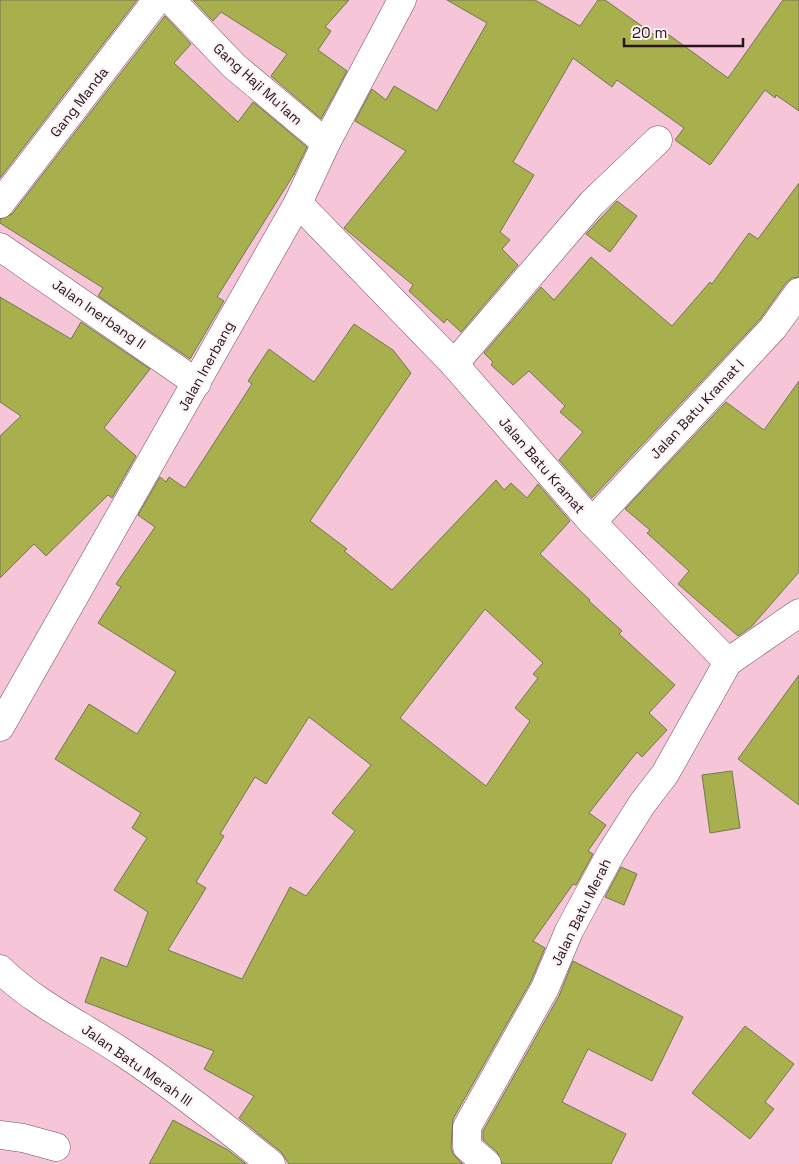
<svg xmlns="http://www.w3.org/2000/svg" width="799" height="1164" font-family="'Space Grotesk',sans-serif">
<rect width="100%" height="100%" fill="#f6c6d8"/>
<g fill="#a8b04e" stroke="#72774f" fill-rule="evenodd">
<polygon points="0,0 137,0 0,178"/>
<polygon points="193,0 349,0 325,27 331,31 318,50 347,71 321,119 271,76 287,54 221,12 213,21"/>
<polygon points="447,0 535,0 580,26 598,0 605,0 656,36 661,29 728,78 783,0 799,0 799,111 776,95 775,98 765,90 710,165 675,140 684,128 617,80 612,87 573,58 513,162 534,175 500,232 510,240 502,249 518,265 461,332 447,319 444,323 409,291 413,285 344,228 406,151 355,121 372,89 386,100 394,86 437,111 487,23"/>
<polygon points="165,16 191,44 174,63 238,122 253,102 307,147 294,174 217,297 224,301 190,359 98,296 103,288 0,223 0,219 12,214"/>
<polygon points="799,183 799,277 792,278 786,283 761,318 592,498 559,460 583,432 560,412 565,406 529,371 513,385 491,365 493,362 484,353 541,287 554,300 591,257 672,326 710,282 712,284 749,233 758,239"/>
<polygon points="617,201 637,216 610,252 586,234"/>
<polygon points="0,297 71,339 81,322 150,369 104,428 136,456 112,498 108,495 46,556 34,544 0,578 0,436 21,416 0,402"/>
<path d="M354,324L393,350L411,373L310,521L347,549L344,551L392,590L496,480L504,490L511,483L527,498L538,484L570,521L540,554L590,600L589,601L622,631L619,634L675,685L649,713L667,730L642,757L637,752L589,813L606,825L588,851L593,854L576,885L573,884L533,941L545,948L531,981L453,1119L451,1147L453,1154L463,1164H289L281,1152L239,1118L254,1096L204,1069L214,1051L85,1002L101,957L127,967L148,912L114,890L147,838L132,828L141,813L55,759L89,704L137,734L176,672L98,623L121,587L116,584L155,527L138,515L160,477L166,482L169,477L185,488L252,384L248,381L269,349L314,382ZM485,609L543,663L533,674L538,678L515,708L530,721L486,786L400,718ZM309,717L371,765L332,813L355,831L306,896L290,887L242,979L168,950L206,888L196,882L224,836L220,834L255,777L266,784Z"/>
<polygon points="799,381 799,572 752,626 738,636 678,584 689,571 647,533 650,530 625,509 726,402 764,430"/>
<polygon points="799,675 799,805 738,759"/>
<polygon points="732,771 740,828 710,833 702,775"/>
<polygon points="621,867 637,874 624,905 605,897"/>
<polygon points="573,961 683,1017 652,1081 588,1049 562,1102 626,1134 611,1164 502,1164 497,1152 483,1140 483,1131 559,996"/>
<polygon points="745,1026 794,1064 765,1102 774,1109 750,1139 692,1093"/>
<polygon points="173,1120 228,1150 246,1164 149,1164"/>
</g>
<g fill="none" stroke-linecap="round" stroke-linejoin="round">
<g stroke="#734b5b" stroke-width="29">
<g id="minor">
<polyline points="171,0 234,66 326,143"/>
<polyline points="298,203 454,364 592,522 728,662 799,613"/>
<polyline points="0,204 157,0"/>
<polyline points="0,247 197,383"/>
<polyline points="454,364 592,203 658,140"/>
<polyline points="592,522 773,328 799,292"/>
<polyline points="0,727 298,203 326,143 402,0"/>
<path d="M0,969C35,1004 84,1026 125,1054C176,1088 224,1126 271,1164"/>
<polyline points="0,1135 23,1138 56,1147"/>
<polyline points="487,1164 467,1147 467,1127 545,988 569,931 611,853 642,804 665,774 728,662"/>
</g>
</g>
<use href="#minor" stroke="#fff" stroke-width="28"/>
</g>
<g text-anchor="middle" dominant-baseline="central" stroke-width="4" stroke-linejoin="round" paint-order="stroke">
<g font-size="14" fill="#25151c" stroke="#fdf3f7">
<text transform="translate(258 84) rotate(42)">Gang Haji Mu'lam</text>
<text transform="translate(79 102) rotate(-52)">Gang Manda</text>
<text transform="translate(99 314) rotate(35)">Jalan Inerbang II</text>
<text transform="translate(206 366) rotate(-61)">Jalan Inerbang</text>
<text transform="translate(697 409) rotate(-47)">Jalan Batu Kramat I</text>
<text transform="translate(542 465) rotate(49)">Jalan Batu Kramat</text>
<text transform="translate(581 912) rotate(-64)">Jalan Batu Merah</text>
<text transform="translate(137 1065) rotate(35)">Jalan Batu Merah III</text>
</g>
</g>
<path d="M624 38v8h119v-8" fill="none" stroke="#25151c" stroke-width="2.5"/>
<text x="632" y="38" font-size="15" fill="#25151c" stroke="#fdf3f7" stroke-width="4" paint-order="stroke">20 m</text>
</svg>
